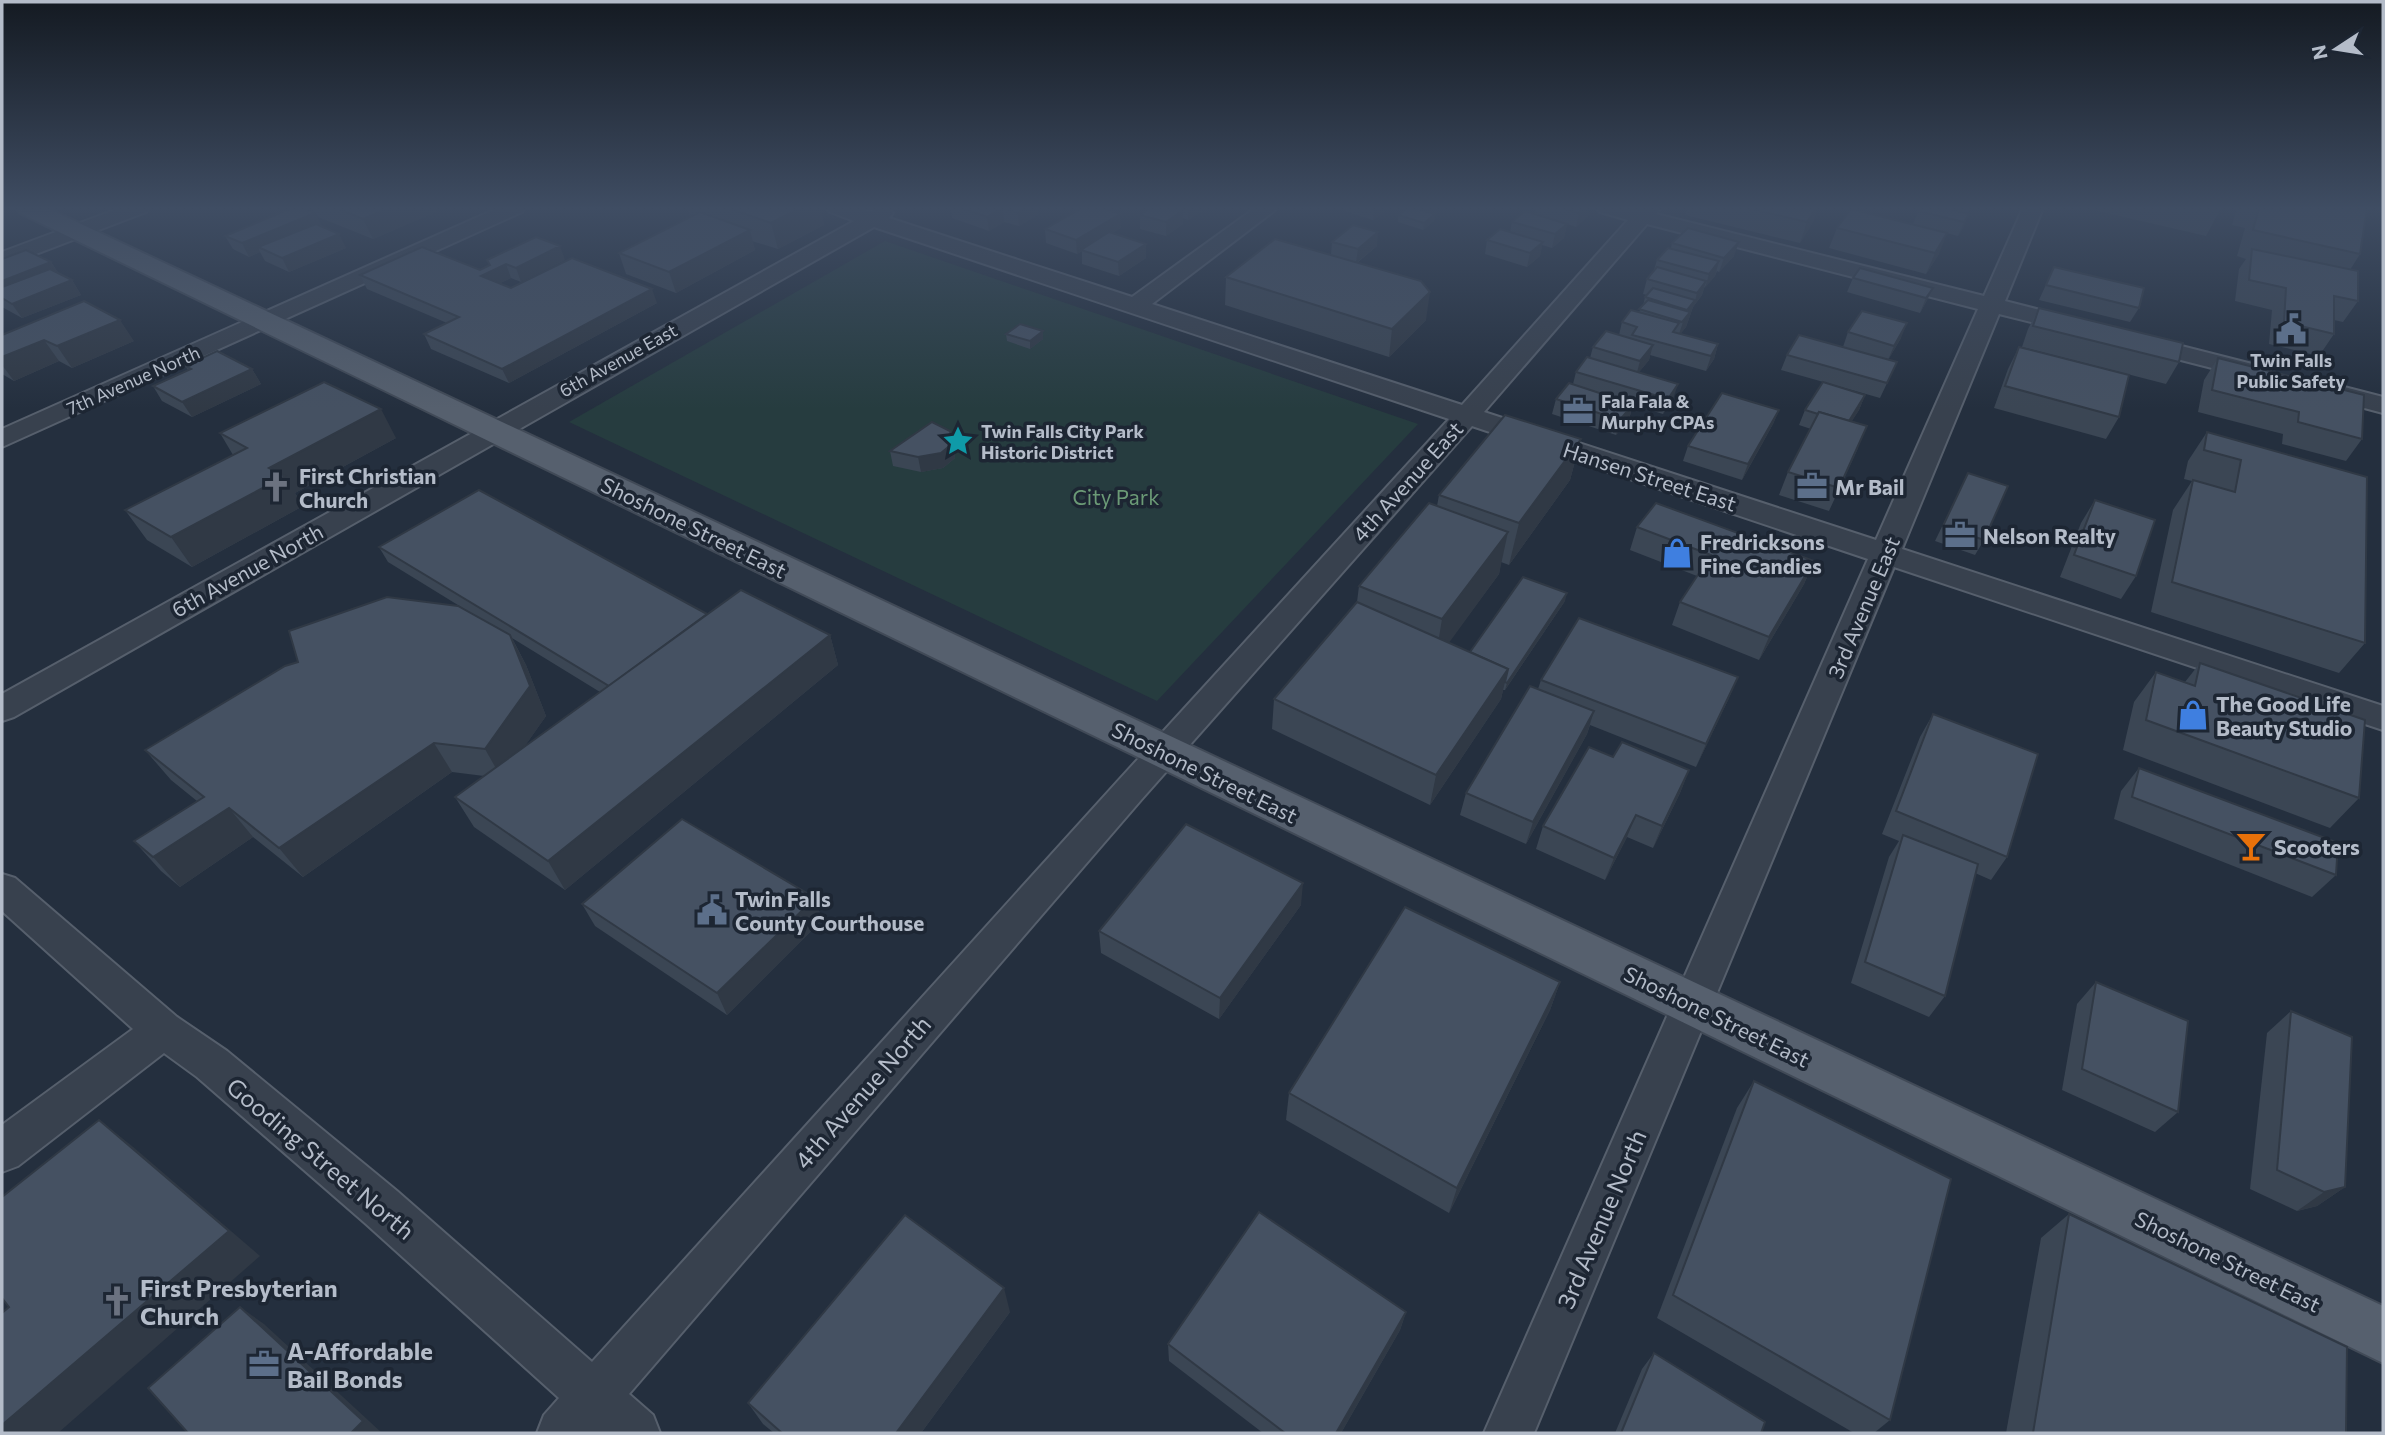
<svg xmlns="http://www.w3.org/2000/svg" width="2385" height="1435" font-family="Commissioner,sans-serif">
<rect width="100%" height="100%" fill="#242f3e"/>
<polygon fill="#263c3f" points="885,241 1418,424 1157,701 569,422"/>
<g fill="none" stroke-linecap="round" stroke-linejoin="round">
<g stroke="#565f6c" stroke-width="4">
<g id="minor">
<polygon points="120,208 149,208 146,212 2,267 2,252"/>
<polygon points="498,208 525,208 522,212 2,447 2,429"/>
<path d="M827,208H858L870,212L878,208L890,209L893,213L889,218L1132,297L1255,208H1278L1152,304L1462,405L1628,220L1600,212L1597,208H1660L1656,214L1984,296L2023,208H2043L2005,301L2087,322L2091,327L2087,332L2079,334L1999,314L1902,549L2383,706V730L1894,567L1534,1433H1484L1868,559L1472,426L1141,800L629,1394L653,1415L660,1433H537L544,1415L559,1398L365,1223L197,1077L164,1053L18,1166L2,1172V1125L133,1029L2,911V874L15,878L177,1017L227,1051L397,1191L592,1362L1117,782L1449,419L874,227L14,717L2,721V694L854,221L830,212ZM1647,224L1978,309L1876,540L1484,412Z"/>
<polygon points="2138,335 2268,368 2271,373 2268,378 2259,380 2130,347 2126,342 2130,337"/>
<polygon points="2321,381 2383,397 2383,413 2312,394 2308,389 2312,384"/>
</g>
</g>
<g stroke="#414a57" stroke-width="4">
<polygon id="major" points="16,208 47,208 2383,1306 2383,1363 20,213"/>
</g>
<use href="#minor" fill="#38414e" fill-rule="evenodd"/>
<use href="#major" fill="#56606e" fill-rule="evenodd"/>
</g>
<g fill="#3b4654" fill-rule="evenodd">
<polygon points="313,208 445,208 373,239 318,217"/>
<polygon points="688,208 821,208 824,225 778,249 752,241 755,250 676,293 626,274 619,253 690,217"/>
<polygon points="951,208 1038,208 1039,214 1019,226 1004,222 989,231 952,218"/>
<polygon points="1149,208 1205,208 1205,209 1188,220 1183,218 1183,224 1166,236 1140,229 1140,215"/>
<polygon points="1335,208 1387,208 1387,210 1373,220"/>
<polygon points="1536,208 1589,208 1588,216 1576,227 1567,224 1564,238 1552,248 1542,245 1540,256 1527,267 1485,254 1487,240 1510,232 1512,222 1535,214"/>
<polygon points="1687,208 1818,208 1813,222 1800,243 1685,215"/>
<polygon points="1920,208 1970,208 1963,228 1958,236 1913,224"/>
<polygon points="2085,208 2221,208 2206,236"/>
<polygon points="2237,208 2367,208 2360,254 2350,270 2358,301 2343,322 2334,320 2334,334 2319,356 2269,344 2272,310 2235,301 2239,269 2246,259 2237,256 2245,228 2232,225"/>
<polygon points="1435,214 1434,221 1423,230 1398,222 1398,215"/>
<polygon points="322,227 346,248 289,272 265,261 260,252 249,257 233,249 225,236"/>
<polygon points="1121,228 1112,233 1146,258 1119,276 1082,264 1082,251 1077,254 1046,243 1045,229"/>
<polygon points="1837,228 1939,254 1926,274 1829,248"/>
<polygon points="1332,242 1377,246 1357,263 1426,320 1389,357 1225,305 1226,277 1331,255"/>
<polygon points="1672,243 1734,256 1719,272 1717,271 1715,276 1704,288 1702,295 1693,307 1686,327 1680,334 1718,344 1714,359 1706,371 1650,355 1649,360 1639,372 1673,399 1663,414 1633,405 1629,419 1616,435 1552,414 1556,399 1573,384 1576,372 1590,358 1593,347 1619,335 1622,322 1639,312 1643,306 1645,297 1647,295 1643,294 1647,279 1654,270 1657,260 1671,248"/>
<polygon points="2,259 51,262 59,274 72,280 81,295 22,318 2,307"/>
<polygon points="487,260 565,260 521,282 511,278 500,283 511,288 657,303 509,383 431,349 424,334 447,323 367,289 360,275 480,270 489,265"/>
<polygon points="2054,267 2139,308 2130,322 2039,300"/>
<polygon points="1853,278 1933,288 1926,302 1920,313 1847,292"/>
<polygon points="2039,308 2179,362 2166,384 2022,347 2028,329"/>
<polygon points="1848,332 1901,338 1888,360 1897,362 1880,398 1781,370 1787,355 1843,347"/>
<polygon points="1006,334 1043,339 1030,349 1007,341"/>
<polygon points="2,335 134,341 72,368 59,361 14,381 2,374"/>
<polygon points="2019,347 2119,417 2106,439 1994,408 2008,369"/>
<polygon points="2218,358 2362,439 2346,461 2282,444 2283,434 2198,412 2204,380"/>
<polygon points="185,366 252,369 261,384 192,417 162,401 153,386 188,370"/>
<polygon points="1865,395 1859,410 1851,422 1858,448 1829,511 1779,495 1788,472 1811,429 1799,425 1805,410"/>
<polygon points="1779,410 1773,424 1742,480 1683,461 1688,446"/>
<polygon points="2207,432 2367,477 2365,643 2339,673 2151,612 2173,510 2192,481 2184,479 2188,461"/>
<polygon points="220,433 396,438 295,493 303,506 192,567 147,540 125,510 233,455"/>
<polygon points="1581,439 1570,480 1509,565 1501,562 1499,574 1448,643 1470,652 1565,601 1505,690 1503,690 1501,699 1430,805 1272,729 1274,699 1357,602 1359,586 1437,506 1439,495"/>
<polygon points="953,443 955,458 943,468 921,472 893,466 890,451"/>
<polygon points="1968,473 1984,540 1975,555 1935,541"/>
<polygon points="2095,500 2136,576 2121,599 2060,577 2081,523"/>
<polygon points="1637,527 1814,561 1804,584 1759,660 1672,625 1680,602 1697,576 1630,550"/>
<path d="M379,547L707,614L830,635L838,665L565,890L474,827L455,797L484,776L452,772L303,877L253,837L180,887L161,871L134,841L197,801L171,780L145,750L479,618L388,562ZM512,638L600,692L524,747L546,716L526,665Z"/>
<polygon points="2200,663 2359,798 2330,828 2123,750 2134,702 2156,672 2185,682"/>
<polygon points="1738,677 1728,700 1696,767 1590,725 1587,734 1526,844 1460,815 1466,793 1538,689 1541,680"/>
<polygon points="1933,714 2007,857 1991,880 1975,873 1945,996 1929,1017 1851,983 1889,857 1899,841 1882,834 1920,737"/>
<polygon points="1613,757 1689,770 1680,793 1653,848 1627,837 1605,880 1536,849 1543,826"/>
<polygon points="2139,768 2336,875 2312,897 2114,819 2121,791"/>
<polygon points="815,898 822,920 727,1015 595,926 582,904"/>
<polygon points="1301,905 1219,1019 1101,953 1099,931"/>
<polygon points="1560,982 1550,1010 1449,1213 1286,1120 1289,1093"/>
<polygon points="2096,982 2178,1112 2155,1132 2062,1090 2077,1004"/>
<polygon points="2291,1011 2345,1187 2317,1206 2297,1211 2250,1189 2267,1033"/>
<polygon points="1754,1081 1890,1420 1874,1433 1854,1433 1657,1318 1737,1108"/>
<polygon points="2069,1214 2346,1433 2006,1433 2041,1238"/>
<polygon points="1010,1312 921,1433 774,1433 763,1424 748,1403"/>
<polygon points="1406,1312 1400,1330 1341,1433 1263,1433 1169,1361 1168,1344"/>
<polygon points="1654,1353 1761,1433 1615,1433 1642,1369"/>
</g>
<g fill="#303945">
<polygon points="389,208 445,208 373,239 363,219"/>
<polygon points="800,208 821,208 824,225 778,249 771,223"/>
<polygon points="1003,208 1004,222 989,231 987,217"/>
<polygon points="1025,208 1038,208 1039,214 1019,226 1018,213"/>
<polygon points="1188,208 1205,208 1205,209 1188,220"/>
<polygon points="1374,208 1387,208 1387,210 1373,220"/>
<polygon points="1584,208 1589,208 1588,216 1576,227 1579,213"/>
<polygon points="1816,208 1818,208 1813,222 1800,243 1807,222"/>
<polygon points="1183,210 1183,224 1166,236 1166,222"/>
<polygon points="315,213 322,226 258,247 260,252 249,257 242,243"/>
<polygon points="1120,214 1121,228 1077,254 1076,240"/>
<polygon points="1435,214 1434,221 1423,230 1424,223"/>
<polygon points="1969,214 1963,228 1958,236 1964,222"/>
<polygon points="1567,224 1564,238 1552,248 1555,234"/>
<polygon points="750,230 755,250 676,293 669,272"/>
<polygon points="1378,232 1377,246 1356,263 1358,249"/>
<polygon points="1947,233 1939,254 1926,274 1935,253"/>
<polygon points="339,234 346,248 289,272 282,258"/>
<polygon points="1543,242 1540,256 1527,267 1530,253"/>
<polygon points="1739,242 1734,256 1719,272 1724,258"/>
<polygon points="1146,244 1146,258 1119,276 1118,262"/>
<polygon points="560,246 565,260 521,282 516,268"/>
<polygon points="1719,261 1715,276 1705,288 1709,274"/>
<polygon points="51,262 60,276 2,295 2,281"/>
<polygon points="506,264 511,278 487,290 481,276"/>
<polygon points="72,280 81,295 22,318 12,304"/>
<polygon points="1706,281 1702,295 1693,307 1686,327 1678,337 1687,310 1695,301 1697,293"/>
<polygon points="1933,288 1926,302 1920,313 1926,298"/>
<polygon points="652,289 657,303 509,383 502,369"/>
<polygon points="1430,292 1426,320 1389,357 1392,329"/>
<polygon points="120,320 134,341 72,368 57,346"/>
<polygon points="1907,323 1901,338 1888,360 1894,346"/>
<polygon points="1043,331 1043,339 1030,349 1030,341"/>
<polygon points="44,340 59,361 14,381 2,365 2,357"/>
<polygon points="1718,344 1714,359 1706,371 1711,356"/>
<polygon points="1653,345 1649,360 1636,376 1640,361"/>
<polygon points="252,369 261,384 192,417 182,402"/>
<polygon points="1678,384 1673,399 1663,414 1668,399"/>
<polygon points="1865,395 1859,410 1841,438 1848,423"/>
<polygon points="1633,404 1629,419 1616,435 1620,420"/>
<polygon points="381,409 396,438 295,493 303,506 192,567 171,537 269,468"/>
<polygon points="1779,410 1773,424 1742,480 1748,464"/>
<polygon points="1581,439 1570,480 1509,565 1519,523"/>
<polygon points="953,443 955,458 943,468 921,472 918,457"/>
<polygon points="1508,532 1499,574 1435,662 1442,619"/>
<polygon points="1814,561 1804,584 1759,660 1769,637"/>
<polygon points="1567,593 1565,601 1505,690 1507,683"/>
<polygon points="510,635 526,665 546,716 502,779 485,749"/>
<polygon points="830,635 838,665 565,890 548,861"/>
<polygon points="1508,669 1501,699 1430,805 1436,775"/>
<polygon points="1738,677 1728,700 1696,767 1706,744"/>
<polygon points="1594,711 1587,734 1526,844 1533,822"/>
<polygon points="434,743 452,772 303,877 279,848"/>
<polygon points="1689,770 1680,793 1653,848 1662,826"/>
<polygon points="229,808 253,837 180,887 153,857"/>
<polygon points="1636,815 1627,837 1605,880 1614,858"/>
<polygon points="1303,883 1301,905 1219,1019 1220,998"/>
<polygon points="815,898 822,920 727,1015 717,993"/>
<polygon points="1560,982 1550,1010 1449,1213 1457,1188"/>
<polygon points="99,1120 132,1146 260,1256 58,1433 2,1433 2,1425"/>
<polygon points="2345,1187 2317,1206 2297,1211 2324,1192"/>
<polygon points="1004,1288 1010,1312 921,1433 896,1433"/>
<polygon points="240,1307 264,1324 382,1433 351,1433"/>
<polygon points="1406,1312 1400,1330 1341,1433 1336,1433"/>
</g>
<g fill="#455162" stroke="#303945" stroke-width="2">
<polygon points="292,208 304,208 315,213 242,243 225,236"/>
<polygon points="336,208 389,208 363,219"/>
<polygon points="728,208 800,208 771,223"/>
<polygon points="961,208 1002,208 987,217"/>
<polygon points="1003,208 1025,208 1018,213"/>
<polygon points="1082,208 1103,208 1120,214 1076,240 1045,229"/>
<polygon points="1149,208 1176,208 1183,210 1166,222 1140,215"/>
<polygon points="1408,208 1414,208 1435,214 1424,223 1398,215"/>
<polygon points="1562,208 1584,208 1579,213"/>
<polygon points="1746,208 1816,208 1807,222"/>
<polygon points="1920,208 1946,208 1969,214 1964,222 1918,211"/>
<polygon points="2259,208 2367,208 2360,254 2253,230"/>
<polygon points="1851,209 1947,233 1935,253 1837,228"/>
<polygon points="1525,211 1567,224 1555,234 1512,222"/>
<polygon points="700,212 750,230 669,272 619,253"/>
<polygon points="316,224 339,234 282,258 258,247"/>
<polygon points="1353,225 1378,232 1358,249 1332,242"/>
<polygon points="1688,228 1739,242 1724,258 1672,243"/>
<polygon points="1500,229 1543,242 1530,253 1487,240"/>
<polygon points="1109,232 1146,244 1118,262 1081,250"/>
<polygon points="536,237 560,246 516,268 506,264 481,276 511,288 572,258 652,289 502,369 424,334 459,317 360,275 422,247 480,270 490,265 487,260"/>
<polygon points="1275,239 1421,281 1430,292 1392,329 1226,277"/>
<polygon points="1668,248 1719,261 1709,274 1657,260"/>
<polygon points="2252,249 2358,271 2358,301 2334,296 2334,334 2284,322 2286,288 2249,280"/>
<polygon points="26,250 51,262 2,281 2,259"/>
<polygon points="1657,267 1706,281 1697,293 1647,279"/>
<polygon points="2054,267 2144,288 2139,308 2046,285"/>
<polygon points="1860,268 1933,288 1926,298 1853,278"/>
<polygon points="50,269 72,280 12,304 2,298 2,287"/>
<polygon points="1653,288 1695,300 1687,310 1645,297"/>
<polygon points="1648,300 1690,312 1682,322 1639,309"/>
<polygon points="84,301 120,320 57,346 44,340 2,357 2,335"/>
<polygon points="2039,308 2183,343 2179,362 2033,326"/>
<polygon points="1631,310 1679,323 1673,332 1718,344 1711,356 1632,335 1637,327 1622,322"/>
<polygon points="1862,311 1907,323 1894,346 1848,332"/>
<polygon points="1020,324 1043,331 1030,341 1006,334"/>
<polygon points="1606,331 1653,345 1640,361 1593,347"/>
<polygon points="1799,335 1897,362 1887,383 1787,355"/>
<polygon points="2019,347 2129,375 2119,417 2005,386"/>
<polygon points="217,351 252,369 182,402 153,386 191,369 185,366"/>
<polygon points="1587,357 1678,384 1668,399 1576,372"/>
<polygon points="2218,358 2364,395 2362,439 2298,422 2299,412 2212,390"/>
<polygon points="324,382 381,409 269,468 285,476 171,537 125,510 247,448 220,433"/>
<polygon points="1823,382 1865,395 1849,421 1819,412 1818,414 1805,410"/>
<polygon points="1569,383 1633,404 1620,420 1556,399"/>
<polygon points="1722,393 1779,410 1748,464 1688,446"/>
<polygon points="1819,412 1867,426 1839,488 1788,472"/>
<polygon points="1505,415 1581,439 1519,523 1439,495"/>
<polygon points="932,422 950,431 953,443 941,453 918,457 890,451"/>
<polygon points="2207,432 2367,477 2365,643 2172,582 2193,480 2235,492 2241,460 2204,450"/>
<polygon points="1968,473 2008,486 1984,540 1943,526"/>
<polygon points="479,490 707,614 609,686 379,547"/>
<polygon points="2095,500 2155,520 2136,576 2074,555"/>
<polygon points="1429,503 1508,532 1442,619 1359,586"/>
<polygon points="1656,503 1814,561 1769,637 1680,602 1711,555 1637,527"/>
<polygon points="1523,577 1567,593 1507,683 1505,682 1508,669 1470,652"/>
<polygon points="741,590 830,635 548,861 455,797"/>
<polygon points="387,597 458,606 510,635 530,686 485,749 434,743 279,848 229,808 153,857 134,841 204,797 145,750 285,666 298,662 289,631"/>
<polygon points="1357,602 1508,669 1436,775 1274,699"/>
<polygon points="1579,618 1738,677 1706,744 1541,680"/>
<polygon points="2200,663 2365,720 2359,798 2146,720 2156,672 2195,686"/>
<polygon points="1530,686 1594,711 1533,822 1466,793"/>
<polygon points="1933,714 2038,754 2007,857 1896,811"/>
<polygon points="1622,742 1689,770 1662,826 1636,815 1614,858 1543,826 1589,747 1613,757"/>
<polygon points="2139,768 2338,843 2336,875 2132,797"/>
<polygon points="682,819 815,898 717,993 582,904"/>
<polygon points="1186,824 1303,883 1220,998 1099,931"/>
<polygon points="1903,835 1978,864 1945,996 1865,962"/>
<polygon points="1405,907 1560,982 1457,1188 1289,1093"/>
<polygon points="2096,982 2188,1021 2178,1112 2082,1069"/>
<polygon points="2291,1011 2352,1037 2345,1187 2324,1192 2277,1170"/>
<polygon points="1754,1081 1951,1179 1890,1420 1673,1295"/>
<polygon points="99,1120 229,1231 2,1425 2,1313 9,1307 2,1298 2,1197"/>
<polygon points="1259,1212 1406,1312 1336,1433 1285,1433 1168,1344"/>
<polygon points="2069,1214 2347,1347 2346,1433 2033,1433"/>
<polygon points="905,1215 1004,1288 896,1433 782,1433 748,1403"/>
<polygon points="240,1307 363,1421 351,1433 188,1433 148,1388"/>
<polygon points="1654,1353 1765,1422 1761,1433 1621,1433"/>
</g>
<linearGradient id="sky" x2="0" y2="1"><stop stop-color="#141a22"/><stop offset="0.51" stop-color="#3f4d63"/><stop offset="1" stop-color="#3f4d63" stop-opacity="0"/></linearGradient>
<rect width="2385" height="409" fill="url(#sky)"/>
<defs>
<g id="civic-bare" transform="scale(2.415)"><path d="M-.6-6.5H3V-4.5H.6V-3L4-1V1h2V6H-6V1h2V-1L-.6-3ZM-1.2 2.5V6h2.4V2.5Z" fill="#5c6f8a" stroke="#1d2633" stroke-width="2.5" paint-order="stroke"/></g>
<g id="office-bare" transform="scale(2.415)"><path d="M-6-3h4V-5.5h4V-3h4V5H-6ZM-1-4.5V-3h2v-1.5ZM-6 0V1H6V0Z" fill="#5c6f8a" stroke="#1d2633" stroke-width="2.5" paint-order="stroke"/></g>
<g id="sight-bare" transform="scale(2.415)"><path d="M0-6L1.8-2.2L6-1.7L2.9 1.2L3.7 5.4L0 3.3L-3.7 5.4L-2.9 1.2L-6-1.7L-1.8-2.2Z" fill="#0f9aa8" stroke="#1d2633" stroke-width="2.5" paint-order="stroke"/></g>
<g id="church-bare" transform="scale(2.415)"><path d="M-1.2-6h2.4v3.5h3.3v2.4h-3.3V6h-2.4V-.1h-3.3v-2.4h3.3Z" fill="#6b7280" stroke="#1d2633" stroke-width="2.5" paint-order="stroke"/></g>
<g id="shop-bare" transform="scale(2.415)"><path d="M-5-2.5h2.3a2.7 3.5 0 0 1 5.4 0H5L5.5 6h-11ZM-1.5-2.5h3a1.5 2.3 0 0 0-3 0Z" fill="#3f7fe0" stroke="#1d2633" stroke-width="2.5" paint-order="stroke"/></g>
<g id="bar-bare" transform="scale(2.415)"><path d="M-6-5H6L.8 .8V4.5H3.5V6h-7V4.5H-.8V.8Z" fill="#e8710a" stroke="#1d2633" stroke-width="2.5" paint-order="stroke"/></g>
</defs>
<g fill-rule="evenodd">
<use href="#civic-bare" x="2291" y="329"/>
<use href="#office-bare" x="1578" y="411"/>
<use href="#sight-bare" x="958" y="441"/>
<use href="#office-bare" x="1812" y="486"/>
<use href="#church-bare" x="276" y="487"/>
<use href="#office-bare" x="1960" y="535"/>
<use href="#shop-bare" x="1677" y="553"/>
<use href="#shop-bare" x="2193" y="715"/>
<use href="#bar-bare" x="2251" y="846"/>
<use href="#civic-bare" x="712" y="910"/>
<use href="#church-bare" x="117" y="1301"/>
<use href="#office-bare" x="264" y="1364"/>
</g>
<g text-anchor="middle" dominant-baseline="central" stroke-width="7" stroke-linejoin="round" paint-order="stroke">
<g font-size="18" fill="#b4bcc9" stroke="#1d2633">
<text transform="translate(618 360) rotate(-29)">6th Avenue East</text>
<text transform="translate(133 380) rotate(-24)">7th Avenue North</text>
</g>
<g font-size="18" font-weight="bold" fill="#b4bcc9" stroke="#1d2633" text-anchor="start">
<text x="2291" y="360" text-anchor="middle">Twin Falls<tspan x="2291" dy="21">Public Safety</tspan></text>
<text x="1601" y="401">Fala Fala &amp;<tspan x="1601" dy="21">Murphy CPAs</tspan></text>
<text x="981" y="431">Twin Falls City Park<tspan x="981" dy="21">Historic District</tspan></text>
</g>
<g font-size="21" font-weight="bold" fill="#b4bcc9" stroke="#1d2633" text-anchor="start">
<text x="299" y="475">First Christian<tspan x="299" dy="24">Church</tspan></text>
<text x="1835" y="486">Mr Bail</text>
<text x="1983" y="535">Nelson Realty</text>
<text x="1700" y="541">Fredricksons<tspan x="1700" dy="24">Fine Candies</tspan></text>
<text x="2216" y="703">The Good Life<tspan x="2216" dy="24">Beauty Studio</tspan></text>
<text x="2274" y="846">Scooters</text>
<text x="735" y="898">Twin Falls<tspan x="735" dy="24">County Courthouse</tspan></text>
</g>
<g font-size="21" fill="#b4bcc9" stroke="#1d2633">
<text transform="translate(1650 476) rotate(18)">Hansen Street East</text>
<text transform="translate(1407 481) rotate(-48)">4th Avenue East</text>
<text transform="translate(694 527) rotate(26)">Shoshone Street East</text>
<text transform="translate(247 570) rotate(-29)">6th Avenue North</text>
<text transform="translate(1863 607) rotate(-67)">3rd Avenue East</text>
<text transform="translate(1205 772) rotate(26)">Shoshone Street East</text>
<text transform="translate(1717 1016) rotate(26)">Shoshone Street East</text>
<text transform="translate(2228 1261) rotate(26)">Shoshone Street East</text>
</g>
<g font-size="21" fill="#6b9a76" stroke="#1d2633">
<text x="1116" y="496">City Park</text>
</g>
<g font-size="24" fill="#b4bcc9" stroke="#1d2633">
<text transform="translate(862 1092) rotate(-49)">4th Avenue North</text>
<text transform="translate(321 1158) rotate(40)">Gooding Street North</text>
<text transform="translate(1601 1219) rotate(-67)">3rd Avenue North</text>
</g>
<g font-size="24" font-weight="bold" fill="#b4bcc9" stroke="#1d2633" text-anchor="start">
<text x="140" y="1287">First Presbyterian<tspan x="140" dy="28">Church</tspan></text>
<text x="287" y="1350">A-Affordable<tspan x="287" dy="28">Bail Bonds</tspan></text>
</g>
</g>
<rect width="2385" height="1435" fill="none" stroke="#b4bcc9" stroke-width="7"/>
<g transform="translate(2336 49) rotate(258)" stroke="#1d2633" stroke-width="5" paint-order="stroke">
<path d="M0-5L12 26L0 18L-12 26Z" fill="#b4bcc9"/>
<text y="-10" font-size="19" font-weight="bold" text-anchor="middle" fill="#b4bcc9">N</text>
</g>
</svg>
